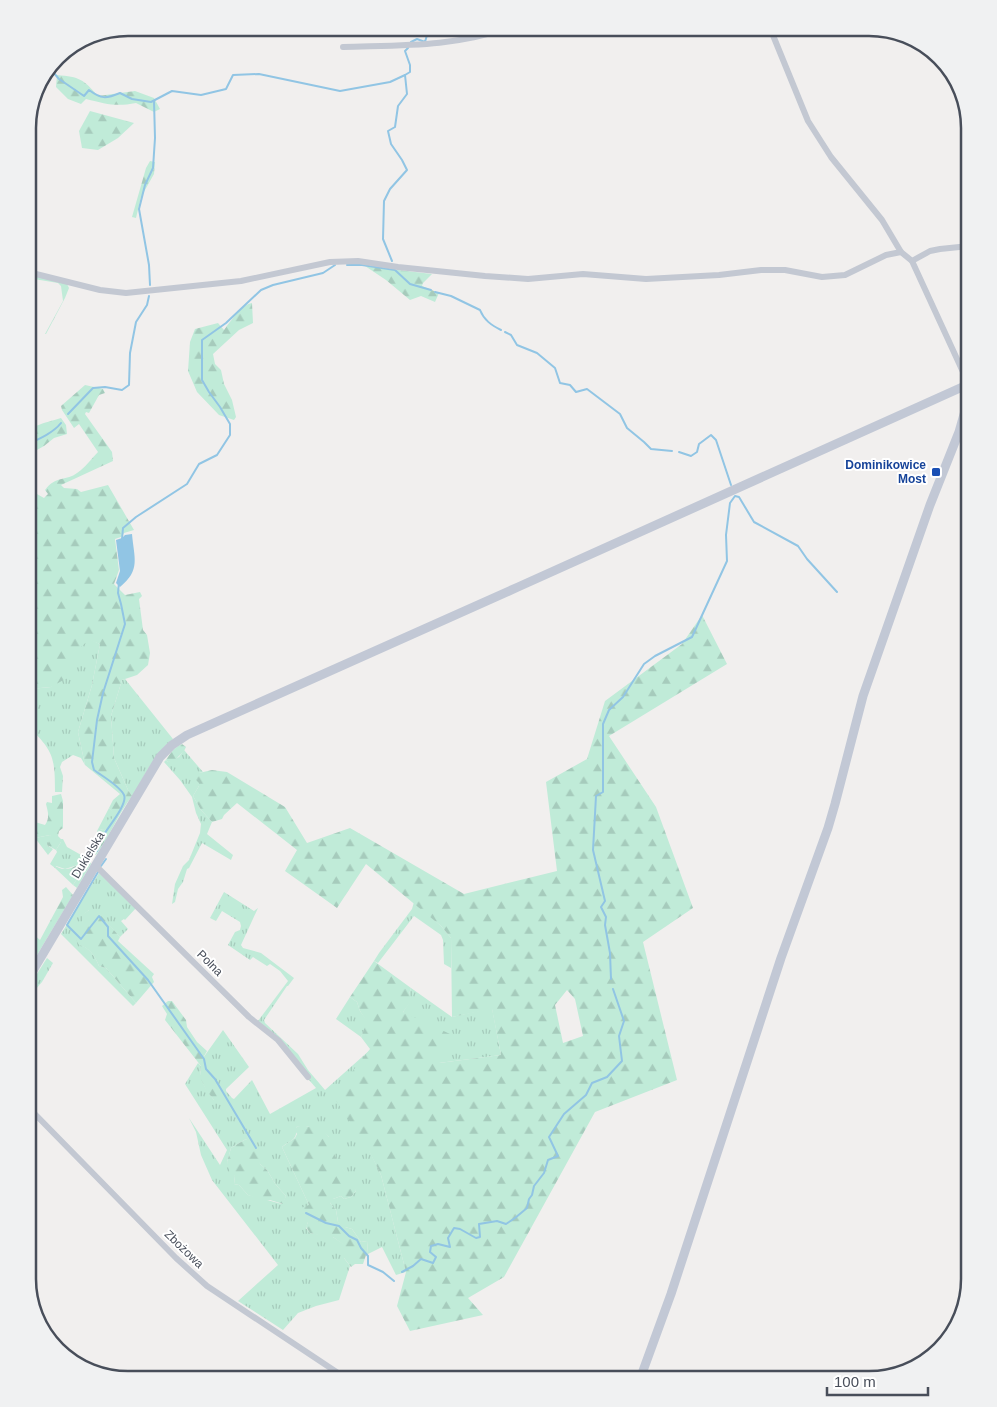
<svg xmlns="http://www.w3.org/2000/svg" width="997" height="1407" font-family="Helvetica,sans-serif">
<defs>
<pattern id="grass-tufts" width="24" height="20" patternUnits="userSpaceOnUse" patternTransform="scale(1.25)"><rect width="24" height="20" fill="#c0ebd8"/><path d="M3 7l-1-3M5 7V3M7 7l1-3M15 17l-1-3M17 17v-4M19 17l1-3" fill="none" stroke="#a6cbbc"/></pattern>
<pattern id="forest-firs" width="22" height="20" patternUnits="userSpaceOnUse" patternTransform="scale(1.25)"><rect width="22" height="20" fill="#c0ebd8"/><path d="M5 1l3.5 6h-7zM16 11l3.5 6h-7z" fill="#a6cbbc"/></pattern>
</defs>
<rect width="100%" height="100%" fill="#f1efee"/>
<g fill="url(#grass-tufts)" fill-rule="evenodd">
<polygon points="28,275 37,276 67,284 69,288 65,298 46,334 45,334 63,301 61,286 58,283 28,278"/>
<path d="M89,639L100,644L92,685L78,732L85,765L81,758L73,755L62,762L60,767L63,776L62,792H55C55,756 53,751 28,726V693L30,689L51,687L71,654Z"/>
<path d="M125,679L173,739C155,753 145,774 134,794L132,796L128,790L114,758L111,716L122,680Z"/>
<polygon points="184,750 203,772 199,773 199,786 193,796 201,810 212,822 207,834 233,855 231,860 202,843 189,868 187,869 183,882 178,889 175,902 172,904 175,884 183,866 189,860 200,833 201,824 196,813 192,797 180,780 164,762 166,760 168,762 179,757"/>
<polygon points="109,808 115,814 108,828 104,831 103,829 97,831"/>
<polygon points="50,835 52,838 47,845 53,849 48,855 35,838"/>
<polygon points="61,839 63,839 67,847 90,860 91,864 77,888 73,885 88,862 84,861 81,864 65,869 56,866 55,868 50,864 57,852 56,850 61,842"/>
<path d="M99,873L136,908L125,920L124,919L121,921L128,929L120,937L95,910H89L83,915V921L79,944C90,949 94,954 99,966L106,968L136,1003L133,1006L61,934Z"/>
<path d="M224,892L254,911L258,908L241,945L243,948L261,953L294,978L288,986H287L264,1020L265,1023L298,1054L308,1070L325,1090L371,1049L369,1150L381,1175L406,1272L396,1275L382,1247L368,1254L367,1241L361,1242L352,1229L345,1227L338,1222L336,1210L330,1203L333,1199L341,1196L344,1199L351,1197L356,1191L333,1153V1144L329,1137L318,1128C310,1127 304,1126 296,1127C298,1140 291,1140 282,1147L309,1205L308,1222L306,1228L310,1233L333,1237L345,1245L344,1258L350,1266L339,1300L316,1306L298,1313L283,1330L238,1301L278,1265L212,1180L201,1155L196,1132L189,1118L220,1165L227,1150L185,1084L198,1063L201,1066C199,1081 206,1089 214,1100L210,1074L205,1069L203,1058L223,1030L249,1067L226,1089V1091L232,1098L234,1099L252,1080L270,1114L316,1088L258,1021L288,981L280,971L270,964L267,966L253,957L250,960L228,945L235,932L240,930L241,926L240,922L222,911L216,921L210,918ZM246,1139L260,1164L267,1170L276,1185L286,1196L282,1204L248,1195L239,1185L234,1184L235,1176L227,1162L231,1148Z"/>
<polygon points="414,902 441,926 451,938 451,968 444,964 443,940 441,935 414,916 378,963 374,961 379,953 412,909"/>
<polygon points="47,958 53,963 42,982 28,998 28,988"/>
<polygon points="411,988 452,1017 492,1008 501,1055 439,1063 403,1012 411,1000 409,994"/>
<polygon points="350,997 357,1002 360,1011 368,1022 361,1037 336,1019"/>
</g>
<g fill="url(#forest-firs)" fill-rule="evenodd">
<path d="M57,75C80,77 83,79 98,96L135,91L154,98L160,109L154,112L136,103C116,107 106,104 86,99L81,104L68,99L56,87Z"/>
<polygon points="90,111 134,123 118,138 98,150 82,148 79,131"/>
<polygon points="150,161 155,162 154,174 141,197 136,218 132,217 146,168"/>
<polygon points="365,266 432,274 423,283 422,286 439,293 435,302 421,296 410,300 386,280"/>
<path d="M252,303L253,323L239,330L213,354L215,364L221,370L224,384L232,400L236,417L234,420L219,415L197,392L188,371L190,342L195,329L218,323L224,330C231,321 241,305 252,303Z"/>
<path d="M85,385L103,389L105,393L99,395L89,413L86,412L85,414L112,452L113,461L61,485L64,488L77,489L81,492L108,485L134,530L124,533L121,537L115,539L119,570L114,584L125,595L140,592L142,596L139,599L143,630L147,635L150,653L148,665L137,675L122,680L111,716L114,758L128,790L132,796C118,814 110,836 96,855L94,853L100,839L97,836V831L103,829L105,831L108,828C106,824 107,820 110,818L112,819L114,814L109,808L113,800L120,794L85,765L78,732L92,685L100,644L89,640L72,654L67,678L51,687L30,689L28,693V536L34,532L28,514V506L31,505L28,500V489L44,498L48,494L45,490C56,475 67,481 77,473C85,468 91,459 98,452L79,424L74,428L62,410L61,406Z"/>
<path d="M61,418L66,425L67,434L54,438L44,446L28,455V436H32L36,430V426C45,422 52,421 61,418Z"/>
<path d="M702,615L727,664L609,736L656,807L693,908L643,942L677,1080L595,1112L504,1277L468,1298L483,1315L410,1331L397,1306L406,1272L381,1175L369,1151L333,1096L370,1049L361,1037L367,1022L360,1011L357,1002L350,997L374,961L411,988L409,994L412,1000L403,1012L450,1034L439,1063L501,1055L492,1009L452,1017L451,938L441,926L366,864L337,908L285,871L297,850L237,803L224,815L222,819L212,822L201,810L193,796L199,786V783L195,779L199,773L212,770L227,772L285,807L307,843L350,828L464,894L557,871L546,782L587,759L605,701L682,644ZM567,990L575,999L583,1036L563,1043L555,1005Z"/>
<path d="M182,744L186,747L184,751L174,761L168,762L166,760C170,753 175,747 182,744Z"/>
<path d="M61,794L63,801V828L59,831L58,836L61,839V842L56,850L47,845L51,838L50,835L35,838L28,831V812L35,822L45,825C50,818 48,812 46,804L47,802L52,803V796Z"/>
<path d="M84,861L88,862L73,885L55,868V866C58,867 61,869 64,869C70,870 80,864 84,861Z"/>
<polygon points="66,887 73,895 28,970 28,925 32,933 40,940 63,897 62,890"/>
<path d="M95,909L120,937L118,941L154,974L152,977L154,982L136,1003L106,968L99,966C94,954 90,949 78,944L74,934L83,921L82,915L89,910Z"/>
<path d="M168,1001H172L186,1020L187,1027L197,1042L207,1051L203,1058C206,1071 214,1079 222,1091L218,1100H214L206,1090L201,1079V1066L165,1020L167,1014L162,1006Z"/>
<path d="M313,1125L323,1128V1131L329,1137L335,1134L337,1140C332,1146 332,1152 337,1159L340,1158L344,1163L342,1167L345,1172L352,1173L356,1177L353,1181L356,1191L351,1197L344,1199L341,1196L333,1199V1202L330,1203L336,1210L338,1222L345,1224V1227L352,1229L361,1242L367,1241L368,1254L366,1255L363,1264H355L351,1267L344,1258V1245L333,1237L327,1239L318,1237V1235L310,1233L306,1227L308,1222L301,1208L309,1205L282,1147L295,1138L297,1134L294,1129C298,1125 304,1125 309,1127Z"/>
<polygon points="246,1139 259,1154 260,1164 267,1170 276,1185 286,1196 283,1204 270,1200 264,1201 248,1195 239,1185 234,1184 235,1176 230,1173 227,1162 231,1148"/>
</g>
<path fill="#91c5e4" d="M132,534C134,558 141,570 120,587L116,583L120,571L116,540L122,538L125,535Z"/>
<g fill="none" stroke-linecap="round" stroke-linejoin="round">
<g stroke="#91c5e4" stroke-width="2">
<polyline points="411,42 417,39 425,42 427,35 435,34 443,28"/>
<path d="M49,69L53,72L59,79L84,96L89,90C101,99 106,99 120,93L132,99L151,102L172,91L201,95L226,89L233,75L259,74L340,91L390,82L405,75"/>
<polyline points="392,261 383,239 384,201 390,189 407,170 402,160 391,144 388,131 395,127 398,106 407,94 405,75 410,72 410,65 405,51 408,48"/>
<polyline points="347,265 362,265 395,270 410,284 431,290"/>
<polyline points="150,285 149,265 139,209 145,185 153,168 155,138 154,101"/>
<path d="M435,292L451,296L480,310C484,320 491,325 501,330"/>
<polyline points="505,332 511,335 517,345 537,353 555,368 560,383 570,385 576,392 587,389 620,414 627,428 644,442 651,449 672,451"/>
<polyline points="68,414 93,388 105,387 122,390 129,385 130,353 136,322 147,305 149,296"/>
<path d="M28,444C39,439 53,433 61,423"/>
<polyline points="679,452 691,456 697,452 699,444 711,435 716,440 731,485"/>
<polyline points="122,539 123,528 136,517 187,484 199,464 217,455 230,435 230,424 220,407 209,392 202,380 202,340 226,323 261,290 273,285 323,273 335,265"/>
<path d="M97,851C99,846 101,841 103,836C108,827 128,804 124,795C120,786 102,776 94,770L92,762L97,720L103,693L125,624L121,604L118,593L119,582"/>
<polyline points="101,866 106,859"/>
<polyline points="98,872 67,925 81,939 99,916 108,927 108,936 148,980 204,1059 206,1069 215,1079 256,1148"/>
<polyline points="611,979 610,953 605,925 606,917 601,907 605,901 593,850 596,796 603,792 603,724 609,710 623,697 644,664 655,656 692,637 727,561 726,535 730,503 735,496 739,497 754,522 798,546 807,559 837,592"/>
<polyline points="306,1213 326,1223 339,1226 349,1236 357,1240 361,1248 368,1256 368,1265 383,1272 394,1281"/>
<polyline points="402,1272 413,1266 421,1259 433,1263 436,1257 430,1252 431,1246 438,1244 450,1247 448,1238 454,1228 460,1229 476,1238 480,1237 479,1224 497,1221 506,1224 515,1218 527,1208 529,1199 532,1195 534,1186 544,1173 548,1160 558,1156 549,1137 564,1114 586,1095 592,1083 607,1077 622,1061 619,1036 624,1021 613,989"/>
</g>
<g stroke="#c3c8d2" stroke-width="6">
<polyline points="770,28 808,121 831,157 882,220 901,252 912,261 969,385"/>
<path d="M343,47C399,45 455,47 507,28"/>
<polyline points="912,261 930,251 940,249 969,246"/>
<polyline points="28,272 100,290 126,293 241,281 330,262 358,261 398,267 485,276 528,279 583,274 646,279 719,275 761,270 785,270 822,277 845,275 886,255 901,252"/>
<polyline points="96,866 249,1017 278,1040 308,1077"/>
<polyline points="28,1107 176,1258 207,1286 347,1379"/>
</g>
<g stroke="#c2c8d5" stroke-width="9">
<polyline points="28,979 160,757 172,745 187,735 518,587 969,384"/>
<polyline points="640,1379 671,1294 781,958 828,828 835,804 863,696 930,505 959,432 969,397"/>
</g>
</g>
<rect fill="#1a4fb4" stroke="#fff" stroke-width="2" x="931" y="467" width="10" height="10" rx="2.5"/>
<g text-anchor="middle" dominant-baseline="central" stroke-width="4" stroke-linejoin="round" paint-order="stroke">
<g font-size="12" font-weight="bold" fill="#164399" stroke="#fff" text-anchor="end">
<text x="926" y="465">Dominikowice<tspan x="926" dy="14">Most</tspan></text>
</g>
<g font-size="12" fill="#484e5a" stroke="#fff">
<text transform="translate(88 855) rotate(-59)">Dukielska</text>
<text transform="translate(210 963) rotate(45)">Polna</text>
<text transform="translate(184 1249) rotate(44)">Zbożowa</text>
</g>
</g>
<path d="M0 0H997V1407H0ZM128 36H869A92 92 0 0 1 961 128V1279A92 92 0 0 1 869 1371H128A92 92 0 0 1 36 1279V128A92 92 0 0 1 128 36Z" fill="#f0f1f2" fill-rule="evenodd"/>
<path fill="none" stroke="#484e5a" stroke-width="2.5" d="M128 36H869A92 92 0 0 1 961 128V1279A92 92 0 0 1 869 1371H128A92 92 0 0 1 36 1279V128A92 92 0 0 1 128 36Z"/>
<path d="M827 1387v8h101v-8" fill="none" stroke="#484e5a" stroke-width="2.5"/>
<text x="834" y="1387" font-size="15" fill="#484e5a" stroke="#ffffff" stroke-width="4" paint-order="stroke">100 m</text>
</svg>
